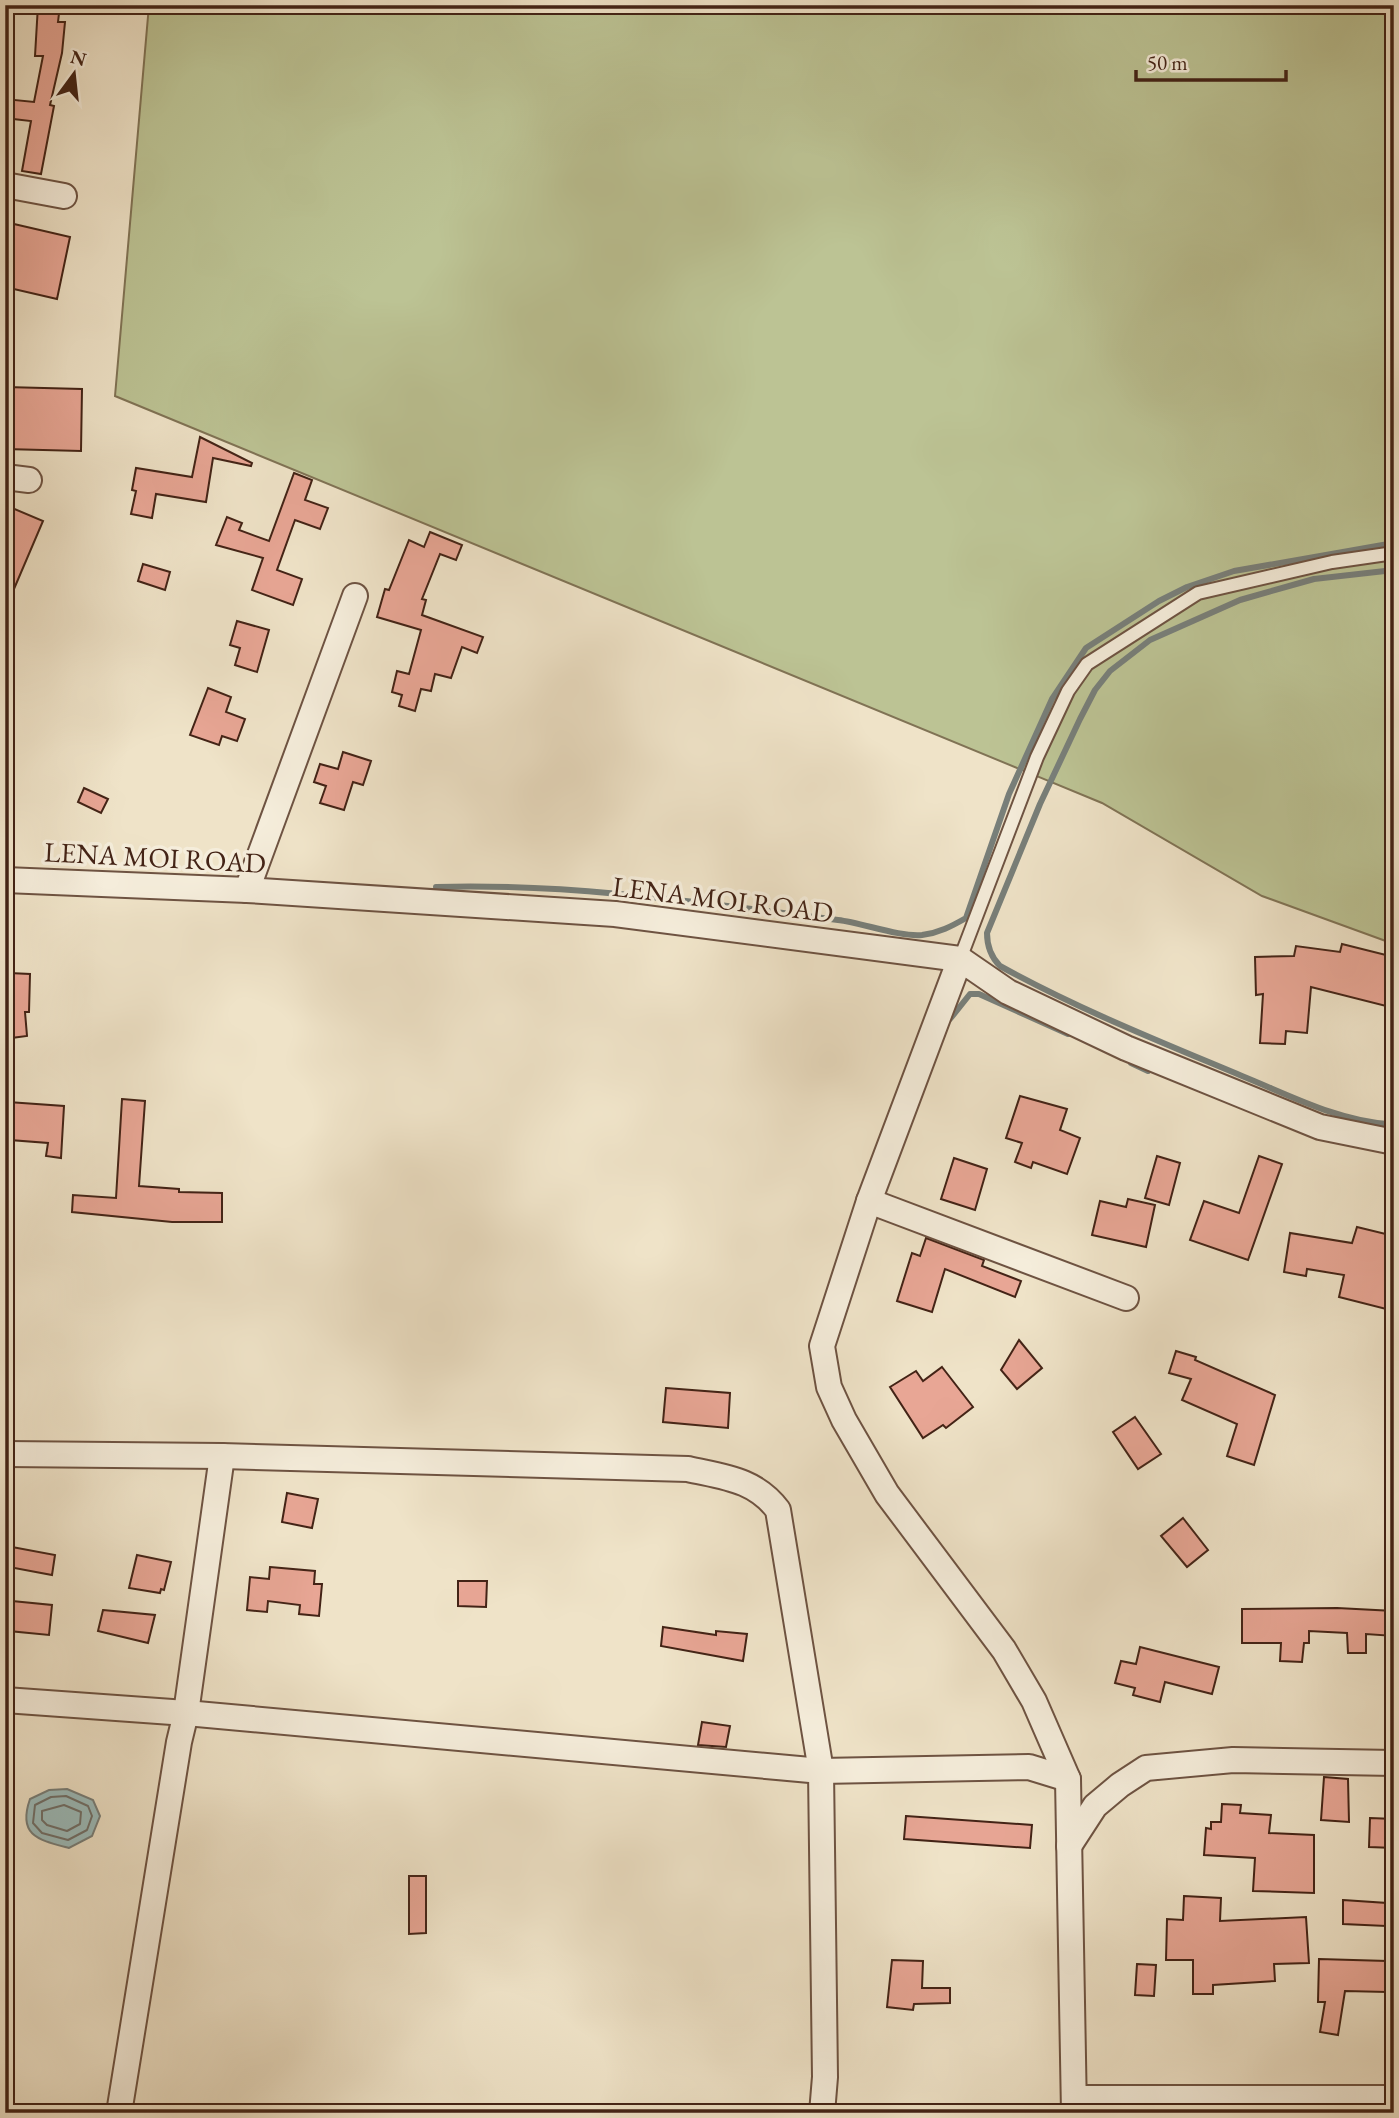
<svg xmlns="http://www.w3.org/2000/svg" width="1399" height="2118" font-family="'EB Garamond',serif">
<rect width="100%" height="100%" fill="#efe3c8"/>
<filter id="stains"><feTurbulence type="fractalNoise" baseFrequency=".00286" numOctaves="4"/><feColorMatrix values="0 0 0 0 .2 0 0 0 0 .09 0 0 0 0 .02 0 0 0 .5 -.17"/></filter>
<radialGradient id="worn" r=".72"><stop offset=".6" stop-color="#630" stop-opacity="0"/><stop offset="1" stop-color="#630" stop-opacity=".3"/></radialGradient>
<polygon fill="#bcc394" stroke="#807355" stroke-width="2" points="149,5 1394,5 1394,944 1262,896 1102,803 115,396"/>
<path fill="#9cbdbd" stroke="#787f7a" stroke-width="2" d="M67,1789L93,1800L100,1816L92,1836L69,1848C39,1840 17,1836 30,1799L49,1790Z"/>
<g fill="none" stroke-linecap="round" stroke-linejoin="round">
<g stroke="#70706a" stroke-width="2">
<polygon points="66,1796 88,1806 92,1816 87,1830 68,1840 42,1833 33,1823 35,1805 51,1797"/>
<polygon points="64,1805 81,1812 80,1824 67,1831 47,1825 42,1820 42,1811"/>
</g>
<g stroke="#787f7a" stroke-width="6">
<path d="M436,887C570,883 705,903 838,920C863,923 899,937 922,935C939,933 952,926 966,918L1009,794L1052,699L1086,648L1159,601L1187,587L1234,571L1394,543"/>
<polyline points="950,1019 970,994 979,994 1068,1034"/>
<polyline points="1131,1063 1148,1071"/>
<path d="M1388,1124C1338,1121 1289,1095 1242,1076C1161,1042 1078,1009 1000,966C991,957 987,946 987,933L1040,804L1080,719L1095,690L1110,671L1150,640L1240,600L1314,579L1394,570"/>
</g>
</g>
<g fill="#e8a695" stroke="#432316" stroke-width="2">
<polygon points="38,5 60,5 58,22 65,22 62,53 50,105 54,106 41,174 22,171 31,121 5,118 5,99 34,102 43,56 35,56"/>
<polygon points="14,224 70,237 57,299 5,287 5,261"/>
<polygon points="5,387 82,389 81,451 5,449"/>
<polygon points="200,437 252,463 251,466 213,458 206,502 156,494 152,518 131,514 136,491 132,490 136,468 192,477"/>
<polygon points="294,473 312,480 305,500 328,508 320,529 295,520 277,570 302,579 293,605 252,590 263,558 216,545 227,517 242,523 239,530 269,541"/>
<polygon points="5,505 43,521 5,610"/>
<polygon points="430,532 462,545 456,560 440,554 422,599 426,600 422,615 483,637 477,653 462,647 451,678 435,674 431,691 421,689 415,711 399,706 402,695 392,692 397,671 409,674 421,630 377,617 385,589 389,590 409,540 424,547"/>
<polygon points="143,564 170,572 165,590 138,581"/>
<polygon points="237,621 269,630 257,672 235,665 240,648 230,645"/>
<polygon points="208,688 231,697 226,712 245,719 237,741 222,736 219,745 190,735"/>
<polygon points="343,752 371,761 363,785 353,782 344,810 320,803 326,786 314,782 320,764 338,769"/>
<polygon points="84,788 108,799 101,813 78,802"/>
<polygon points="1342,944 1394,957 1394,1008 1311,987 1307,1033 1286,1031 1285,1044 1260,1043 1263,994 1256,995 1255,957 1294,956 1296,946 1340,952"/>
<polygon points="9,973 30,974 29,1012 25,1012 27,1036 11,1038"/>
<polygon points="1020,1096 1067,1109 1060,1130 1080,1138 1067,1174 1033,1162 1031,1168 1015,1162 1022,1143 1006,1138"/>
<polygon points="122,1099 145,1101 139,1186 179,1189 179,1192 222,1193 222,1222 172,1222 72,1212 73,1195 116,1198"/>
<polygon points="8,1102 64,1106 61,1158 46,1156 48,1143 10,1140"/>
<polygon points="1157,1156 1180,1163 1169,1205 1145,1198"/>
<polygon points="1259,1156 1282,1164 1248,1260 1190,1240 1204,1201 1239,1213"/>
<polygon points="954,1158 987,1169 975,1210 941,1199"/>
<polygon points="1128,1199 1155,1205 1146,1247 1092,1235 1100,1201 1126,1207"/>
<polygon points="1357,1227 1394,1236 1394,1311 1339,1297 1344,1275 1307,1269 1306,1276 1284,1272 1290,1233 1352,1243"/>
<polygon points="926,1238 984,1260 982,1266 1021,1281 1015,1297 945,1269 932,1312 897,1301 912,1253 920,1256"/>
<polygon points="1019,1340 1042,1368 1017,1389 1001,1370"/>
<polygon points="1176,1351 1196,1357 1195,1360 1275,1395 1254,1465 1227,1456 1237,1424 1182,1400 1191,1379 1169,1373"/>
<polygon points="942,1367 973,1407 946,1428 943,1425 923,1438 890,1387 916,1371 923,1381"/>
<polygon points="666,1388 730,1393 728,1428 663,1422"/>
<polygon points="1135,1417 1161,1454 1138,1469 1113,1432"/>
<polygon points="287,1493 318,1499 312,1528 282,1522"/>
<polygon points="1183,1518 1208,1550 1187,1567 1161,1536"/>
<polygon points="12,1547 55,1555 52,1575 9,1567"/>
<polygon points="137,1555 171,1562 164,1590 161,1589 160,1593 129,1588"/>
<polygon points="270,1567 315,1571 314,1584 322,1584 319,1616 299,1614 300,1605 268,1601 267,1612 247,1610 250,1577 269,1579"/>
<polygon points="458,1581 487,1581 486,1607 458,1606"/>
<polygon points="12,1601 52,1605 49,1635 9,1631"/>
<polygon points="1337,1608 1394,1611 1394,1636 1366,1634 1366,1653 1348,1653 1347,1633 1309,1631 1309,1643 1304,1643 1302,1662 1280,1661 1281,1643 1242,1643 1242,1609"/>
<polygon points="103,1610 155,1615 148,1643 98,1631"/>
<polygon points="663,1627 716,1635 716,1631 747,1634 743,1661 661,1646"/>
<polygon points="1140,1647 1219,1667 1212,1694 1165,1682 1160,1702 1133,1695 1135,1688 1115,1683 1121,1661 1136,1664"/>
<polygon points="702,1722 730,1726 726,1747 698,1745"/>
<polygon points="1324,1777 1348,1779 1349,1822 1321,1820"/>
<polygon points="1222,1804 1241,1805 1240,1813 1271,1815 1269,1833 1314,1835 1314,1893 1253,1891 1255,1858 1204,1855 1206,1828 1211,1829 1211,1822 1221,1822"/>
<polygon points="906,1816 1032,1825 1030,1848 904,1839"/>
<polygon points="1370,1818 1394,1819 1394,1848 1369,1847"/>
<polygon points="409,1876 426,1876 426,1933 409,1934"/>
<polygon points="1184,1896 1221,1898 1220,1921 1306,1917 1309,1963 1274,1964 1275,1981 1213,1985 1213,1994 1193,1994 1193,1960 1166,1960 1167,1919 1183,1920"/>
<polygon points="1343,1900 1387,1903 1386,1926 1343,1924"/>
<polygon points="1319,1959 1387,1961 1387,1992 1345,1991 1338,2035 1320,2032 1325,2002 1318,2002"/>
<polygon points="892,1960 923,1961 922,1988 950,1988 950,2003 914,2004 913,2010 887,2007"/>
<polygon points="1137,1964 1156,1965 1154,1996 1135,1995"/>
</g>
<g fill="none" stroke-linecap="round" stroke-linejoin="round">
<g stroke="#6e5342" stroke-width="16">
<polyline id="lane" points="960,959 1037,757 1068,691 1087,664 1198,593 1332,562 1394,553"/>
</g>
<g stroke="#6e5342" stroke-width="28">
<g id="street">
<polyline points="5,185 64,196"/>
<polyline points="5,477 29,480"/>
<polyline points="5,880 247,890 615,914 960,959 1008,992 1126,1048 1320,1127 1394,1142"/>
<polyline points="247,890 355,596"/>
<polyline points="960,959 869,1201 822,1346 829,1387 844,1420 887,1494 1004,1650 1034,1701 1068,1779 1074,2113"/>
<polyline points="869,1201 1126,1298"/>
<path d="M5,1454L222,1456L688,1469C723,1477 755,1479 778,1510L821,1771L825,2077L822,2113"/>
<polyline points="5,1700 186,1713 821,1771 1029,1767 1068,1779"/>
<polyline points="1069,1846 1095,1806 1120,1785 1146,1768 1233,1760 1394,1763"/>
<polyline points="1074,2098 1394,2098"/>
<polyline points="119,2113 179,1742 186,1713 222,1456"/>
</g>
</g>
<use href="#lane" stroke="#f5eddb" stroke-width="12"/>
<use href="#street" stroke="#f5eddb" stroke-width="24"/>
</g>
<g text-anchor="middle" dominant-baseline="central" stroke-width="7" stroke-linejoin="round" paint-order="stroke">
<g font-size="28" fill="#432316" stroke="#f5eddb">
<text transform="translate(155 857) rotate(3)">LENA MOI ROAD</text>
<text transform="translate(723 899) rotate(7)">LENA MOI ROAD</text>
</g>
</g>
<rect width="1399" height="2118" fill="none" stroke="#efe3c8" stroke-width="28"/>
<rect x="7" y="7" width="1385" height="2104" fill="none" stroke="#432316" stroke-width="3.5"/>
<rect x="14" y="14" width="1371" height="2090" fill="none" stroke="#432316" stroke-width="2"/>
<g transform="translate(74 74) rotate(15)" stroke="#f5eddb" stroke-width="5" paint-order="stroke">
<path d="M0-5L12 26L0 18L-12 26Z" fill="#432316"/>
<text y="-10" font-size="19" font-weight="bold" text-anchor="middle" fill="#432316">N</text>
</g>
<path d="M1136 70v10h150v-10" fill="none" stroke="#432316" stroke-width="3.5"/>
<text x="1147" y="70" font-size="21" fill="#432316" stroke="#f5eddb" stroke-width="5" paint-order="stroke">50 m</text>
<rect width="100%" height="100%" filter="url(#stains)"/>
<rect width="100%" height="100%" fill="url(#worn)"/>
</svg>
